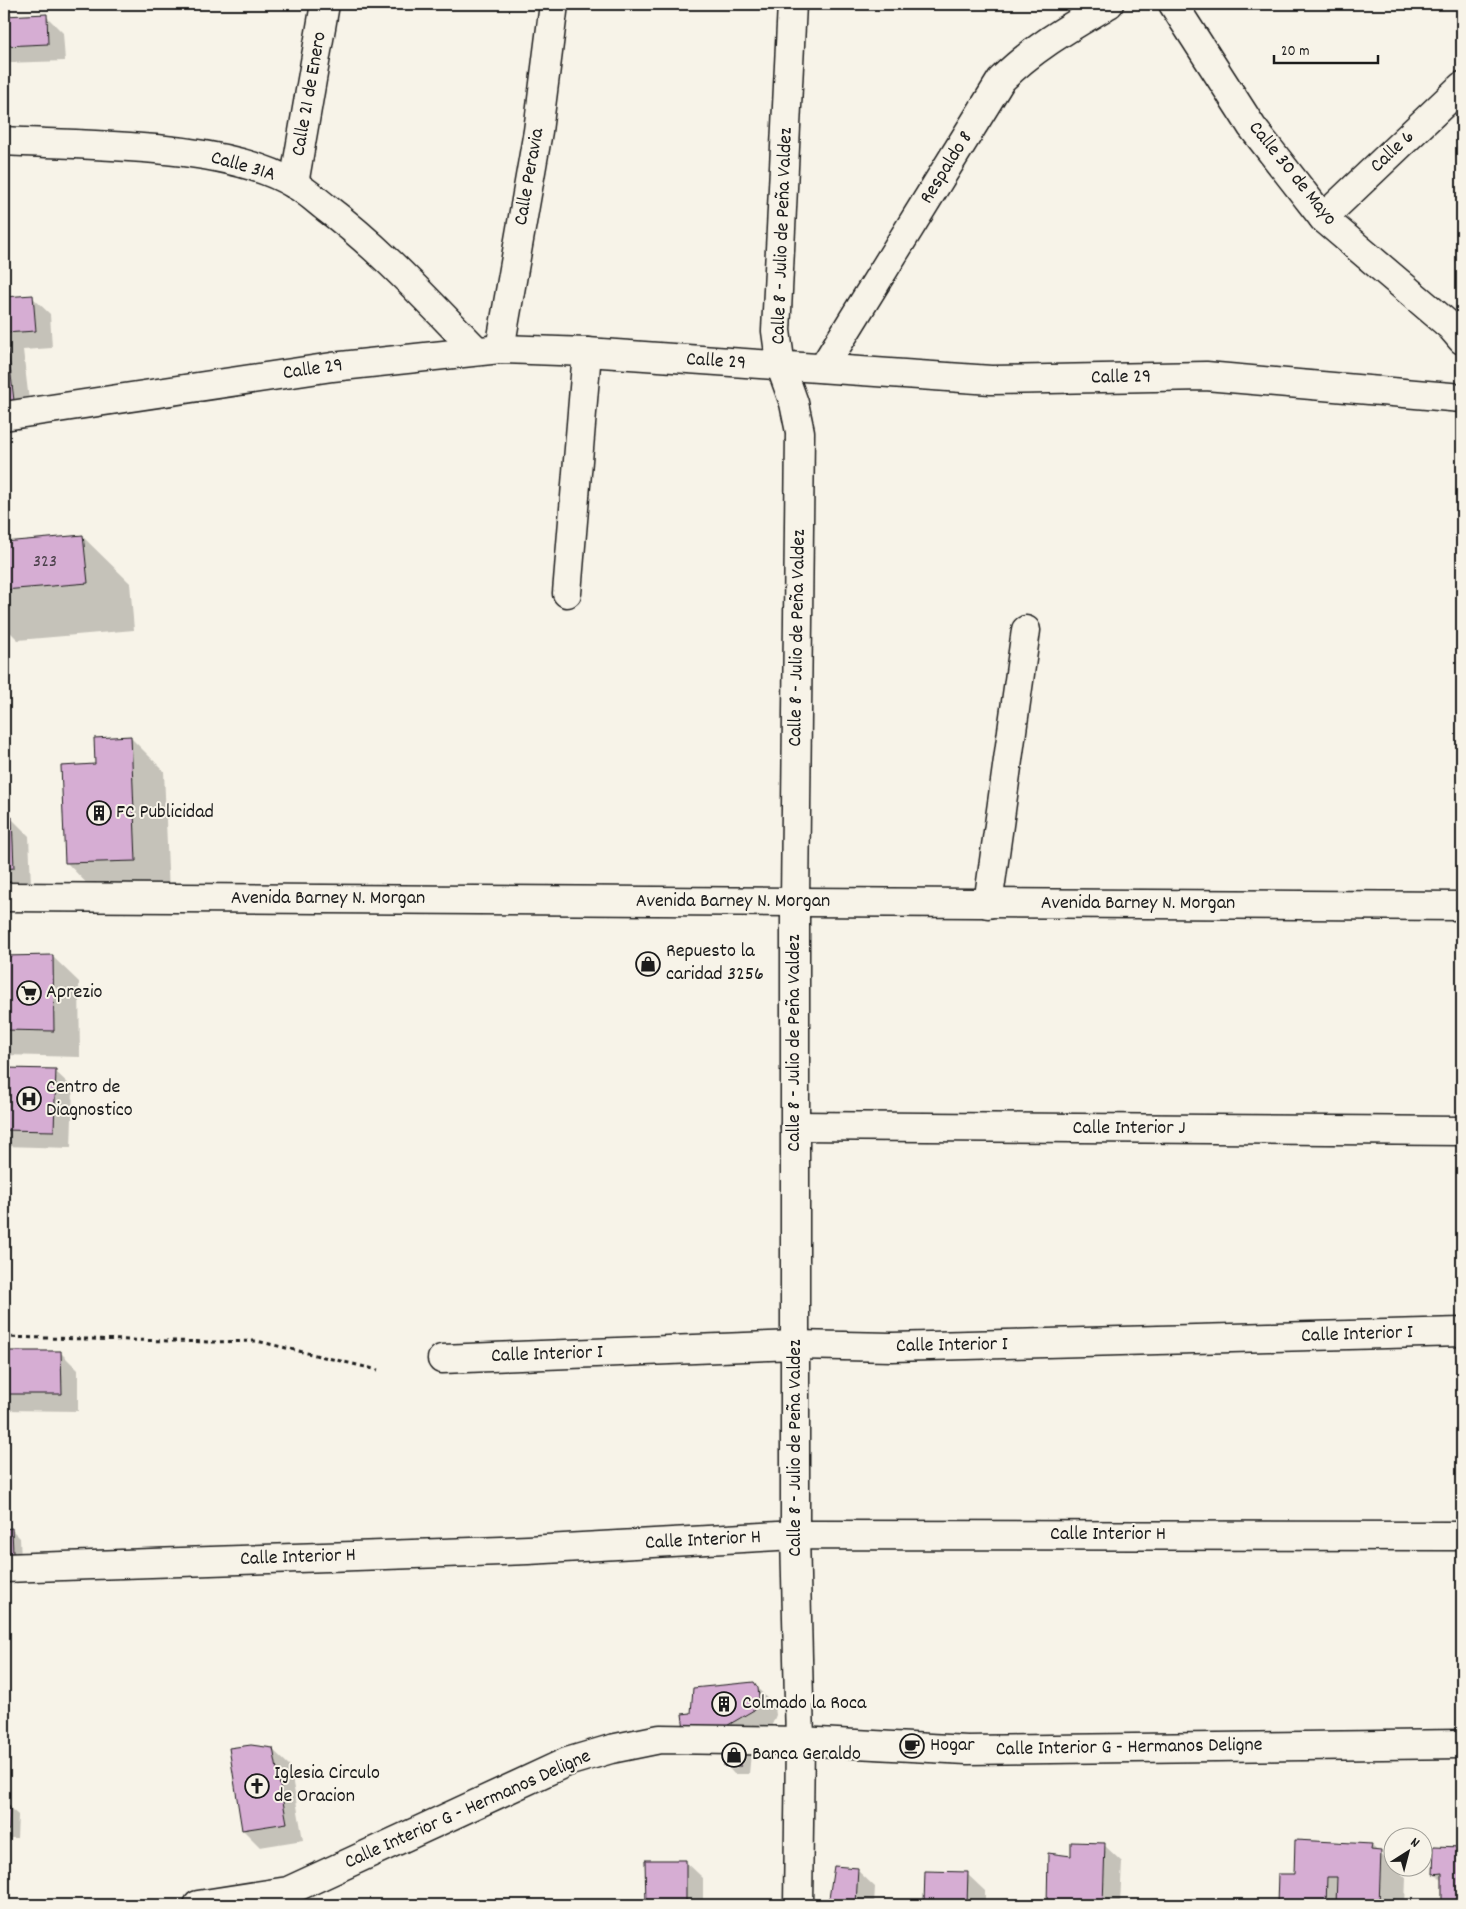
<svg xmlns="http://www.w3.org/2000/svg" width="1466" height="1909" font-family="Dekko,sans-serif">
<rect width="100%" height="100%" fill="#f7f3e8"/>
<filter id="ink" filterUnits="userSpaceOnUse"><feTurbulence type="fractalNoise" baseFrequency=".02" numOctaves="2"/><feDisplacementMap in="SourceGraphic" scale="10" xChannelSelector="R" yChannelSelector="G"/><feConvolveMatrix kernelMatrix="1 2 1 2 8 2 1 2 1" color-interpolation-filters="sRGB"/></filter>
<g filter="url(#ink)">
<g fill="#0003">
<polygon points="46,16 63,33 65,61 4,63 4,17"/>
<polygon points="4,241 7,244 7,270 4,270"/>
<polygon points="32,297 50,314 52,348 23,350 32,426 4,430 4,298"/>
<polygon points="82,536 130,583 134,630 18,640 4,626 4,543"/>
<polygon points="130,737 164,771 169,894 100,897 67,863 97,766"/>
<polygon points="11,818 29,836 31,885 4,886 4,819"/>
<polygon points="53,957 79,982 80,1057 4,1055 4,958"/>
<polygon points="4,1069 55,1071 73,1088 71,1148 4,1146"/>
<polygon points="4,1352 61,1353 78,1370 78,1411 4,1410"/>
<polygon points="4,1530 12,1530 20,1538 21,1562 4,1562"/>
<polygon points="753,1683 775,1707 776,1715 771,1727 751,1753 749,1774 734,1774 726,1765 728,1745 693,1715"/>
<polygon points="272,1749 290,1766 303,1840 260,1847 243,1830"/>
<polygon points="4,1807 9,1807 18,1815 17,1838 4,1838"/>
<polygon points="1104,1845 1122,1862 1120,1905 1048,1905 1050,1854 1072,1858"/>
<polygon points="1371,1845 1406,1878 1405,1905 1279,1904 1295,1875"/>
<polygon points="1435,1847 1462,1848 1462,1905 1443,1905 1443,1881 1435,1873"/>
<polygon points="646,1861 685,1861 703,1878 703,1905 647,1905"/>
<polygon points="835,1868 857,1870 875,1887 874,1905 829,1905"/>
<polygon points="967,1874 985,1891 985,1905 928,1905 925,1902"/>
</g>
<g fill="#d6add3" stroke="#1c1c1c">
<polygon points="47,14 48,44 4,46 4,16"/>
<polygon points="33,295 36,331 4,333 4,297"/>
<polygon points="4,333 6,333 15,409 4,410"/>
<polygon points="83,535 88,583 4,590 4,542"/>
<polygon points="131,736 136,861 65,863 61,766 95,764 94,738"/>
<polygon points="4,817 12,817 14,868 4,869"/>
<polygon points="53,955 54,1031 4,1030 4,956"/>
<polygon points="4,1068 56,1069 54,1131 4,1130"/>
<polygon points="4,1351 61,1351 62,1394 4,1394"/>
<polygon points="12,1528 13,1554 4,1554 4,1529"/>
<polygon points="754,1682 758,1688 759,1697 754,1710 723,1728 684,1729 682,1714 691,1713 693,1688"/>
<polygon points="727,1744 743,1744 741,1766 724,1766"/>
<polygon points="251,1745 273,1748 287,1823 242,1830 229,1748"/>
<polygon points="4,1805 10,1806 9,1830 4,1830"/>
<polygon points="1295,1840 1372,1844 1371,1850 1381,1851 1379,1905 1336,1905 1337,1877 1327,1877 1326,1905 1277,1904 1278,1874 1294,1874"/>
<polygon points="1071,1842 1105,1843 1103,1905 1047,1905 1048,1853 1071,1856"/>
<polygon points="1434,1846 1462,1847 1462,1905 1442,1905 1442,1873 1433,1874"/>
<polygon points="645,1860 686,1860 686,1905 646,1905"/>
<polygon points="834,1866 858,1868 856,1905 828,1905"/>
<polygon points="925,1871 968,1872 967,1904 924,1903"/>
</g>
<g fill="none" stroke-linecap="round" stroke-linejoin="round">
<g stroke="#1c1c1c" stroke-width="31">
<g id="street">
<polyline points="792,4 776,331 781,367 794,403 800,432 795,902 795,1535 800,1741 798,1905"/>
<polyline points="1173,4 1252,127 1323,218 1450,326 1462,340"/>
<path d="M4,141C85,146 224,142 294,184C305,190 315,199 325,207C381,249 427,300 476,350"/>
<polyline points="294,184 325,4"/>
<polyline points="1323,218 1462,86"/>
<polyline points="500,349 538,131 554,4"/>
<path d="M823,368L1001,80C1033,48 1070,27 1109,4"/>
<polyline points="4,416 332,367 500,349 587,352 991,380 1206,376 1462,398"/>
<polyline points="567,593 587,352"/>
<polyline points="988,904 1026,630"/>
<polyline points="795,1126 1462,1131"/>
<polyline points="442,1359 795,1345 892,1347 1462,1332"/>
<polyline points="4,1568 528,1550 795,1535 1462,1536"/>
<polyline points="198,1905 288,1891 567,1762 611,1749 660,1739 800,1741 967,1750 1462,1744"/>
</g>
</g>
<g stroke="#1c1c1c" stroke-width="31">
<polyline id="secondary" points="4,897 1462,906"/>
</g>
<polyline stroke="#1c1c1c" stroke-width="3" stroke-dasharray="4 4" stroke-linecap="butt" points="4,1337 213,1342 257,1341 378,1370"/>
<use href="#street" stroke="#f7f3e8" stroke-width="28"/>
<use href="#secondary" stroke="#f7f3e8" stroke-width="28"/>
</g>
</g>
<defs>
<g id="building-ring" transform="scale(1.25)"><circle r="9.5" fill="#f7f3e8" stroke="#1c1c1c" stroke-width="1.5"/><path d="M-4-6H4V6H1V3H-1V6H-4ZM-2.5-4.3h1.7v1.8h-1.7ZM.8-4.3h1.7v1.8H.8ZM-2.5-1h1.7V.8h-1.7ZM.8-1h1.7V.8H.8Z" fill="#1c1c1c"/></g>
<g id="shop-ring" transform="scale(1.25)"><circle r="9.5" fill="#f7f3e8" stroke="#1c1c1c" stroke-width="1.5"/><path d="M-5-2.5h2.3a2.7 3.5 0 0 1 5.4 0H5L5.5 6h-11ZM-1.5-2.5h3a1.5 2.3 0 0 0-3 0Z" fill="#1c1c1c"/></g>
<g id="supermarket-ring" transform="scale(1.25)"><circle r="9.5" fill="#f7f3e8" stroke="#1c1c1c" stroke-width="1.5"/><path d="M-6-5.5h2.5l.6 2H6L4.5 2H-2.5L-4.4-4H-6ZM-1.5 3.2a1.3 1.3 0 1 0 .1 0ZM3 3.2a1.3 1.3 0 1 0 .1 0Z" fill="#1c1c1c"/></g>
<g id="hospital-ring" transform="scale(1.25)"><circle r="9.5" fill="#f7f3e8" stroke="#1c1c1c" stroke-width="1.5"/><path d="M-5-5h3v3.5h4V-5h3V5h-3V1.5h-4V5h-3Z" fill="#1c1c1c"/></g>
<g id="cafe-ring" transform="scale(1.25)"><circle r="9.5" fill="#f7f3e8" stroke="#1c1c1c" stroke-width="1.5"/><path d="M-5.5-4.5H6V0H3Q3 3.5 0 3.5H-2.5Q-5.5 3.5-5.5 0ZM3-3.2v2h1.7v-2ZM-6 4.5H4V6H-6Z" fill="#1c1c1c"/></g>
<g id="church-ring" transform="scale(1.25)"><circle r="9.5" fill="#f7f3e8" stroke="#1c1c1c" stroke-width="1.5"/><path d="M-1.2-6h2.4v3.5h3.3v2.4h-3.3V6h-2.4V-.1h-3.3v-2.4h3.3Z" fill="#1c1c1c"/></g>
</defs>
<g fill-rule="evenodd">
<use href="#building-ring" x="99" y="813"/>
<use href="#shop-ring" x="648" y="964"/>
<use href="#supermarket-ring" x="29" y="993"/>
<use href="#hospital-ring" x="29" y="1099"/>
<use href="#building-ring" x="724" y="1704"/>
<use href="#cafe-ring" x="912" y="1746"/>
<use href="#shop-ring" x="734" y="1755"/>
<use href="#church-ring" x="257" y="1786"/>
</g>
<g text-anchor="middle" dominant-baseline="central" stroke-width="4" stroke-linejoin="round" paint-order="stroke">
<g font-size="18" fill="#4a404a">
<text x="45" y="562">323</text>
</g>
<g font-size="20" fill="#1c1c1c" stroke="#f7f3e8">
<text transform="translate(310 94) rotate(-80)">Calle 21 de Enero</text>
<text transform="translate(1393 152) rotate(-43)">Calle 6</text>
<text transform="translate(243 167) rotate(16)">Calle 31A</text>
<text transform="translate(947 168) rotate(-58)">Respaldo 8</text>
<text transform="translate(1292 174) rotate(51)">Calle 30 de Mayo</text>
<text transform="translate(530 177) rotate(-80)">Calle Peravia</text>
<text transform="translate(783 236) rotate(-88)">Calle 8 - Julio de Peña Valdez</text>
<text transform="translate(716 362) rotate(4)">Calle 29</text>
<text transform="translate(313 370) rotate(-8)">Calle 29</text>
<text transform="translate(1121 378) rotate(-1)">Calle 29</text>
<text transform="translate(798 638) rotate(-89)">Calle 8 - Julio de Peña Valdez</text>
<text x="328" y="899">Avenida Barney N. Morgan</text>
<text x="733" y="902">Avenida Barney N. Morgan</text>
<text x="1138" y="904">Avenida Barney N. Morgan</text>
<text transform="translate(795 1043) rotate(-90)">Calle 8 - Julio de Peña Valdez</text>
<text x="1129" y="1129">Calle Interior J</text>
<text transform="translate(1357 1335) rotate(-2)">Calle Interior I</text>
<text transform="translate(952 1346) rotate(-1)">Calle Interior I</text>
<text transform="translate(547 1355) rotate(-2)">Calle Interior I</text>
<text transform="translate(796 1448) rotate(-90)">Calle 8 - Julio de Peña Valdez</text>
<text x="1108" y="1535">Calle Interior H</text>
<text transform="translate(703 1541) rotate(-3)">Calle Interior H</text>
<text transform="translate(298 1558) rotate(-2)">Calle Interior H</text>
<text transform="translate(1129 1748) rotate(-1)">Calle Interior G - Hermanos Deligne</text>
<text transform="translate(468 1810) rotate(-24)">Calle Interior G - Hermanos Deligne</text>
</g>
<g font-size="20" fill="#1c1c1c" stroke="#f7f3e8" text-anchor="start">
<text x="116" y="813">FC Publicidad</text>
<text x="666" y="952">Repuesto la<tspan x="666" dy="23">caridad 3256</tspan></text>
<text x="46" y="993">Aprezio</text>
<text x="46" y="1088">Centro de<tspan x="46" dy="23">Diagnostico</tspan></text>
<text x="742" y="1704">Colmado la Roca</text>
<text x="930" y="1746">Hogar</text>
<text x="752" y="1755">Banca Geraldo</text>
<text x="274" y="1774">Iglesia Circulo<tspan x="274" dy="23">de Oracion</tspan></text>
</g>
</g>
<rect width="1466" height="1909" fill="none" stroke="#f7f3e8" stroke-width="20"/>
<rect x="10" y="10" width="1446" height="1889" fill="none" stroke="#1c1c1c" stroke-width="2" filter="url(#ink)"/>
<g transform="translate(1408 1852) rotate(36)"><circle r="24" fill="#f7f3e8" stroke="#9f9d96"/>
<path d="M0-4L9 19L0 12L-9 19Z" fill="#1c1c1c"/>
<text y="-8" font-size="14" font-weight="bold" text-anchor="middle" fill="#1c1c1c">N</text>
</g>
<path d="M1274 55v8h104v-8" fill="none" stroke="#1c1c1c" stroke-width="2.5"/>
<text x="1281" y="55" font-size="15" fill="#1c1c1c" stroke="#f7f3e8" stroke-width="4" paint-order="stroke">20 m</text>
</svg>
